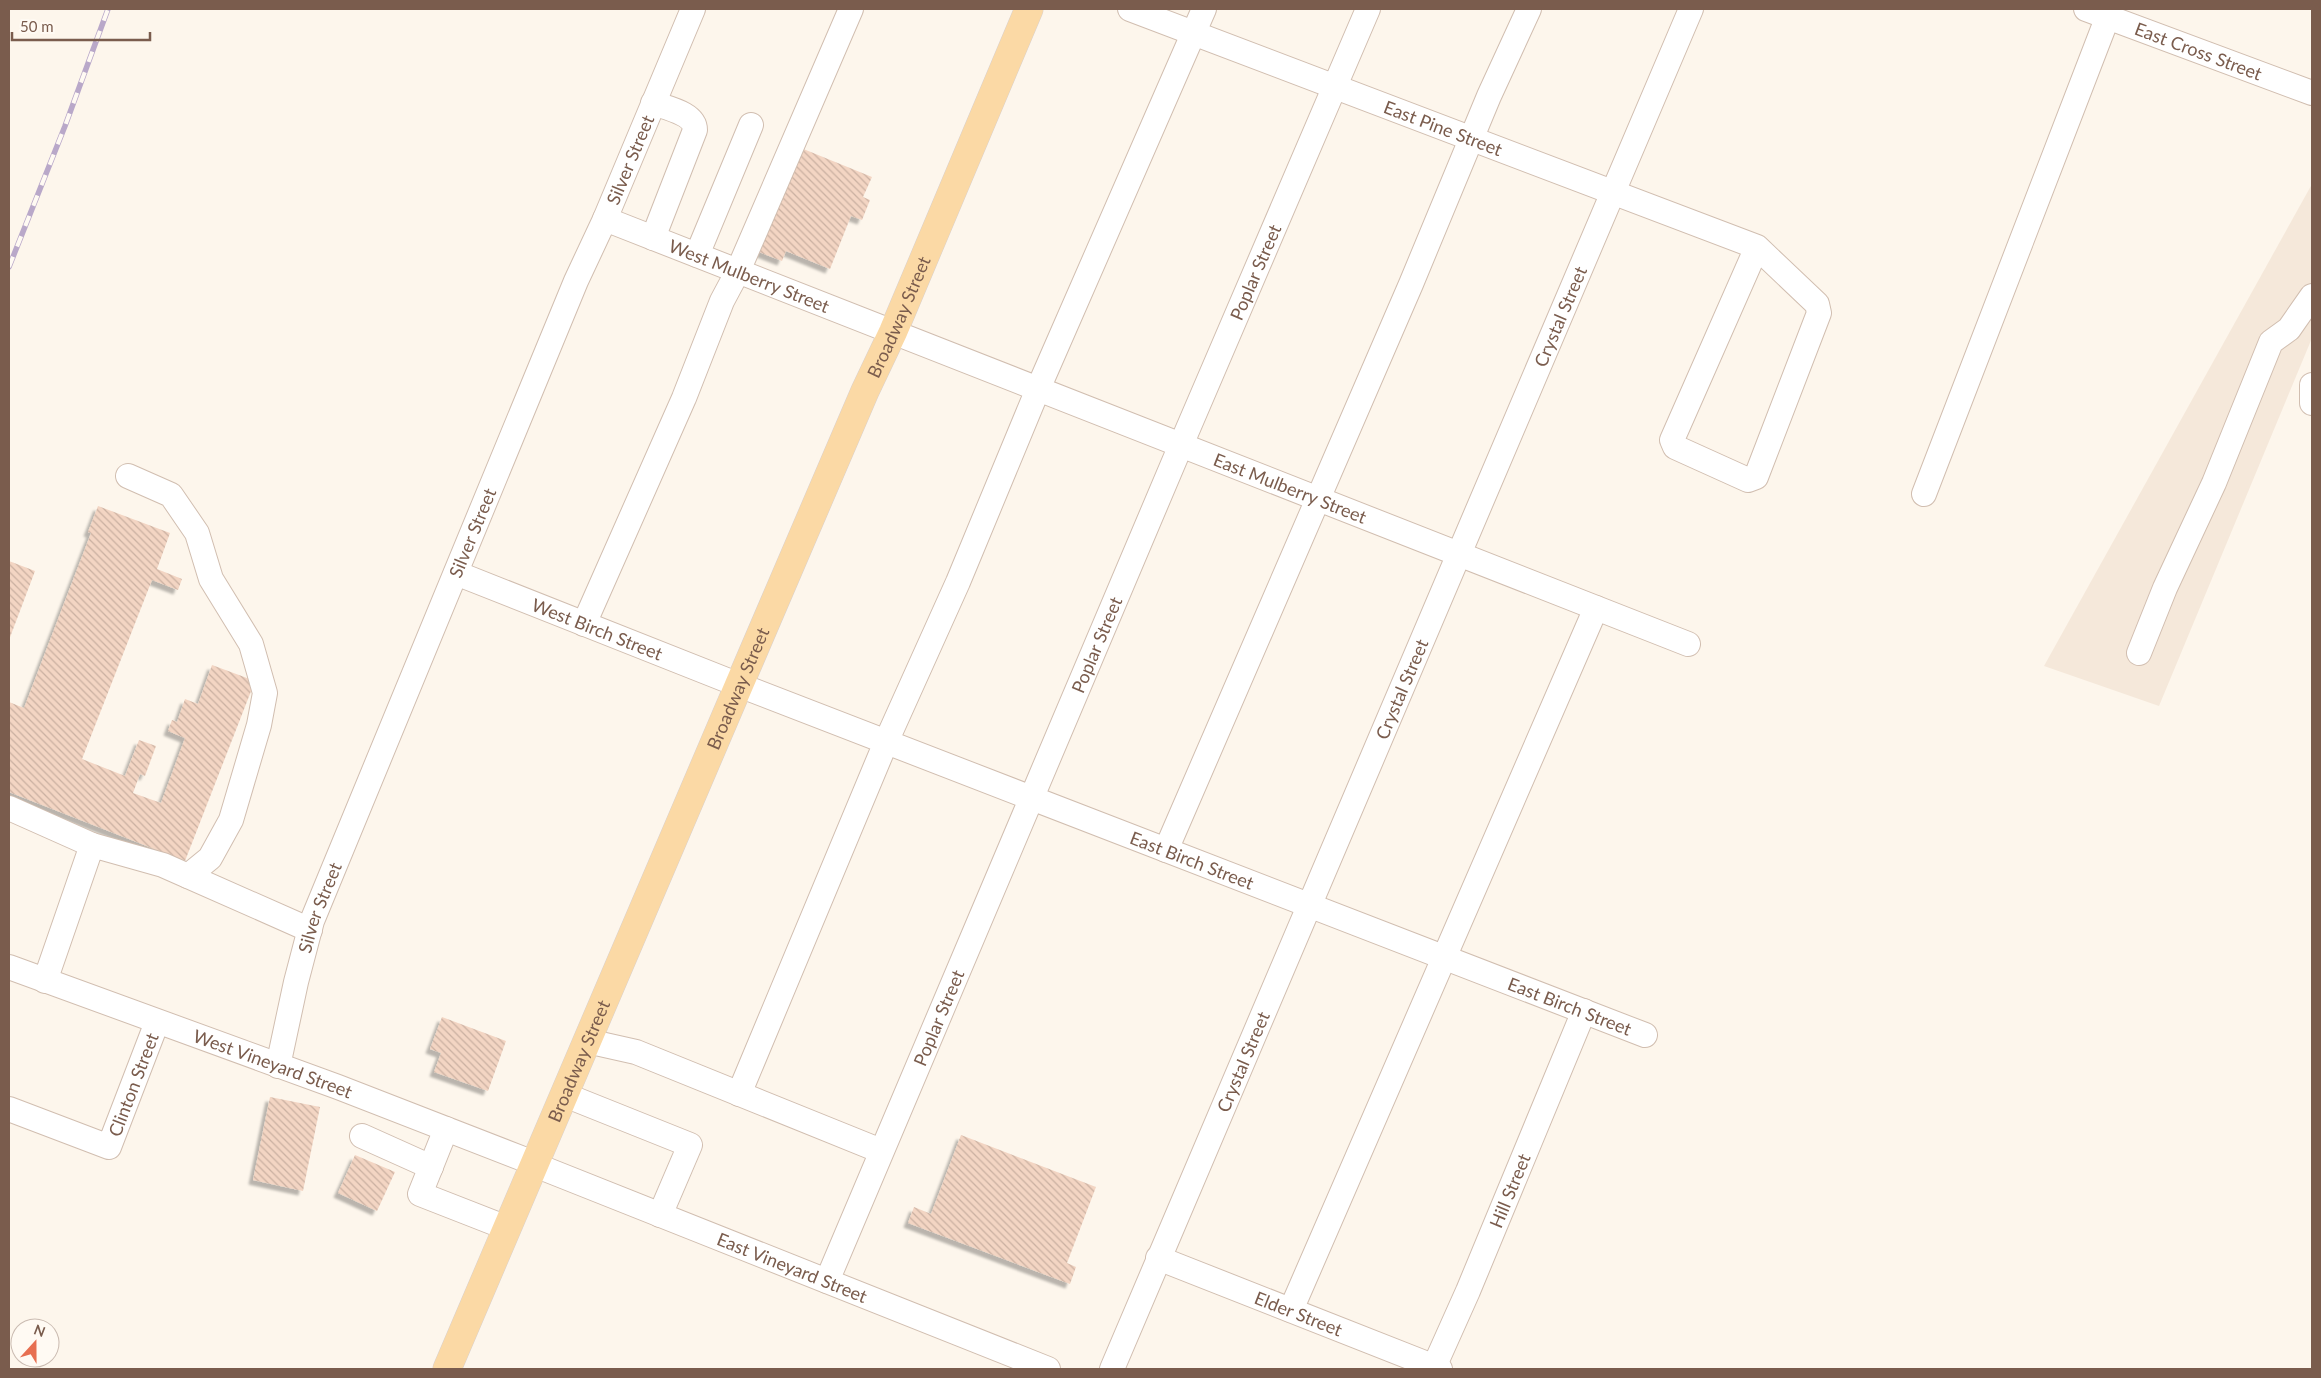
<svg xmlns="http://www.w3.org/2000/svg" width="2321" height="1378" font-family="Lato,sans-serif">
<defs>
<pattern id="building-back-hatch" width="6" height="6" patternUnits="userSpaceOnUse" patternTransform="scale(1.25)"><rect width="6" height="6" fill="#f3d5c3"/><path d="M-1 5l2 2M0 0l6 6M5-1l2 2" fill="none" stroke="#cab0a1"/></pattern>
<filter id="shadow"><feDropShadow dx="-4.5" dy="4.5" stdDeviation="1" flood-color="#0004"/></filter>
</defs>
<rect width="100%" height="100%" fill="#fdf6ec"/>
<polygon fill="#f5e8da" points="2312,184 2312,338 2159,706 2044,666"/>
<g fill="url(#building-back-hatch)" filter="url(#shadow)">
<polygon points="796,146 872,177 863,197 870,200 862,220 851,216 830,269 786,251 782,261 754,250"/>
<polygon points="98,506 170,533 157,569 182,579 178,590 152,580 82,759 125,776 139,740 156,746 145,776 140,774 133,793 161,803 185,738 168,731 172,720 177,722 185,699 198,704 212,665 255,681 185,861 9,792 9,702 24,708 91,533 88,532"/>
<polygon points="9,561 35,571 9,640"/>
<polygon points="442,1017 506,1041 488,1091 434,1072 441,1053 430,1049"/>
<polygon points="270,1097 320,1107 303,1191 253,1180"/>
<polygon points="961,1135 1096,1187 1067,1263 1076,1267 1070,1284 908,1223 914,1207 931,1214"/>
<polygon points="355,1155 395,1172 377,1211 338,1193"/>
</g>
<g fill="none" stroke-linecap="round" stroke-linejoin="round">
<g stroke="#d1beb0" stroke-width="26">
<g id="minor">
<path id="s1" d="M1130,9L1757,247L1817,304L1819,313L1756,477L1748,480L1675,447L1672,440L1757,247"/>
<path id="s2" d="M2086,9L2312,93"/>
<path d="M653,103C666,108 695,113 695,130L653,238"/>
<path id="s3" d="M605,219L1688,644"/>
<polyline points="697,255 751,125"/>
<polyline points="2312,385 2312,403"/>
<polyline points="128,476 171,495 197,533 211,579 251,644 265,693 259,725 231,820 210,858 188,876"/>
<polyline points="1924,494 2108,16"/>
<path id="s4" d="M456,573L739,685L1645,1035"/>
<polyline points="584,624 684,398 722,301 738,271 851,9"/>
<polyline points="2139,653 2165,588 2214,483 2271,342 2289,329 2312,296"/>
<polyline points="9,808 92,845"/>
<polyline points="1166,850 1411,284 1489,96 1529,9"/>
<path id="s5" d="M9,967L338,1087L526,1160L535,1165L1048,1369"/>
<polyline points="45,981 92,845 163,865 310,930"/>
<polyline points="587,1041 636,1052 881,1151"/>
<path id="s6" d="M278,1066L296,982L312,921L576,281L605,219L693,9"/>
<polyline points="739,1094 886,742 958,582 1038,389 1204,9"/>
<polyline points="565,1095 690,1145 660,1215"/>
<path id="s7" d="M9,1109L109,1147L157,1022"/>
<polyline points="446,1129 420,1194 507,1228"/>
<polyline points="362,1136 431,1167"/>
<path id="s8" d="M1158,1258L1440,1369"/>
<path id="s9" d="M827,1281L1181,445L1368,9"/>
<polyline points="1291,1310 1596,608"/>
<path id="s10" d="M1434,1367L1468,1291L1584,1011"/>
<path id="s11" d="M1112,1369L1691,9"/>
</g>
</g>
<g stroke="#dad1cd" stroke-width="29">
<g id="major">
<path id="s12" d="M447,1369L739,685L865,391L893,332L1029,9"/>
</g>
</g>
<use href="#minor" stroke="#fff" stroke-width="24"/>
<use href="#major" stroke="#fbd9a5" stroke-width="28"/>
<g stroke="#b9a8c9" stroke-width="5.5">
<polyline id="rail" points="9,267 65,126 108,9"/>
</g>
<use href="#rail" stroke="#fffaf3" stroke-width="4" stroke-dasharray="11" stroke-linecap="butt"/>
</g>
<g text-anchor="middle" dominant-baseline="central" stroke-width="4" stroke-linejoin="round" paint-order="stroke">
<g font-size="18" fill="#7a5c4d" stroke="#fffaf3">
<text stroke="none"><textPath href="#s2" startOffset="120">East Cross Street</textPath></text>
<text stroke="none"><textPath href="#s1" startOffset="335">East Pine Street</textPath></text>
<text stroke="none"><textPath href="#s6" startOffset="974">Silver Street</textPath></text>
<text stroke="none"><textPath href="#s9" startOffset="1096">Poplar Street</textPath></text>
<text stroke="none"><textPath href="#s3" startOffset="155">West Mulberry Street</textPath></text>
<text stroke="none"><textPath href="#s11" startOffset="1144">Crystal Street</textPath></text>
<text stroke="none"><textPath href="#s12" startOffset="1145">Broadway Street</textPath></text>
<text stroke="none"><textPath href="#s3" startOffset="736">East Mulberry Street</textPath></text>
<text stroke="none"><textPath href="#s6" startOffset="569">Silver Street</textPath></text>
<text stroke="none"><textPath href="#s4" startOffset="152">West Birch Street</textPath></text>
<text stroke="none"><textPath href="#s9" startOffset="691">Poplar Street</textPath></text>
<text stroke="none"><textPath href="#s12" startOffset="740">Broadway Street</textPath></text>
<text stroke="none"><textPath href="#s11" startOffset="739">Crystal Street</textPath></text>
<text stroke="none"><textPath href="#s4" startOffset="790">East Birch Street</textPath></text>
<text stroke="none"><textPath href="#s6" startOffset="164">Silver Street</textPath></text>
<text stroke="none"><textPath href="#s4" startOffset="1195">East Birch Street</textPath></text>
<text stroke="none"><textPath href="#s9" startOffset="286">Poplar Street</textPath></text>
<text stroke="none"><textPath href="#s11" startOffset="334">Crystal Street</textPath></text>
<text stroke="none"><textPath href="#s12" startOffset="335">Broadway Street</textPath></text>
<text stroke="none"><textPath href="#s5" startOffset="281">West Vineyard Street</textPath></text>
<text stroke="none"><textPath href="#s7" startOffset="174">Clinton Street</textPath></text>
<text stroke="none"><textPath href="#s10" startOffset="192">Hill Street</textPath></text>
<text stroke="none"><textPath href="#s5" startOffset="839">East Vineyard Street</textPath></text>
<text stroke="none"><textPath href="#s8" startOffset="151">Elder Street</textPath></text>
</g>
</g>
<rect width="2321" height="1378" fill="none" stroke="#7a5c4d" stroke-width="20"/>
<g transform="translate(35 1343) rotate(21)"><circle r="24" fill="#fffaf3" stroke="#cabbb1"/>
<path d="M0-4L9 19L0 12L-9 19Z" fill="#e76f51"/>
<text y="-8" font-size="14" font-weight="bold" text-anchor="middle" fill="#7a5c4d">N</text>
</g>
<path d="M12 32v8h138v-8" fill="none" stroke="#7a5c4d" stroke-width="2.5"/>
<text x="20" y="32" font-size="15" fill="#7a5c4d" stroke="#fffaf3" stroke-width="4" paint-order="stroke">50 m</text>
</svg>
